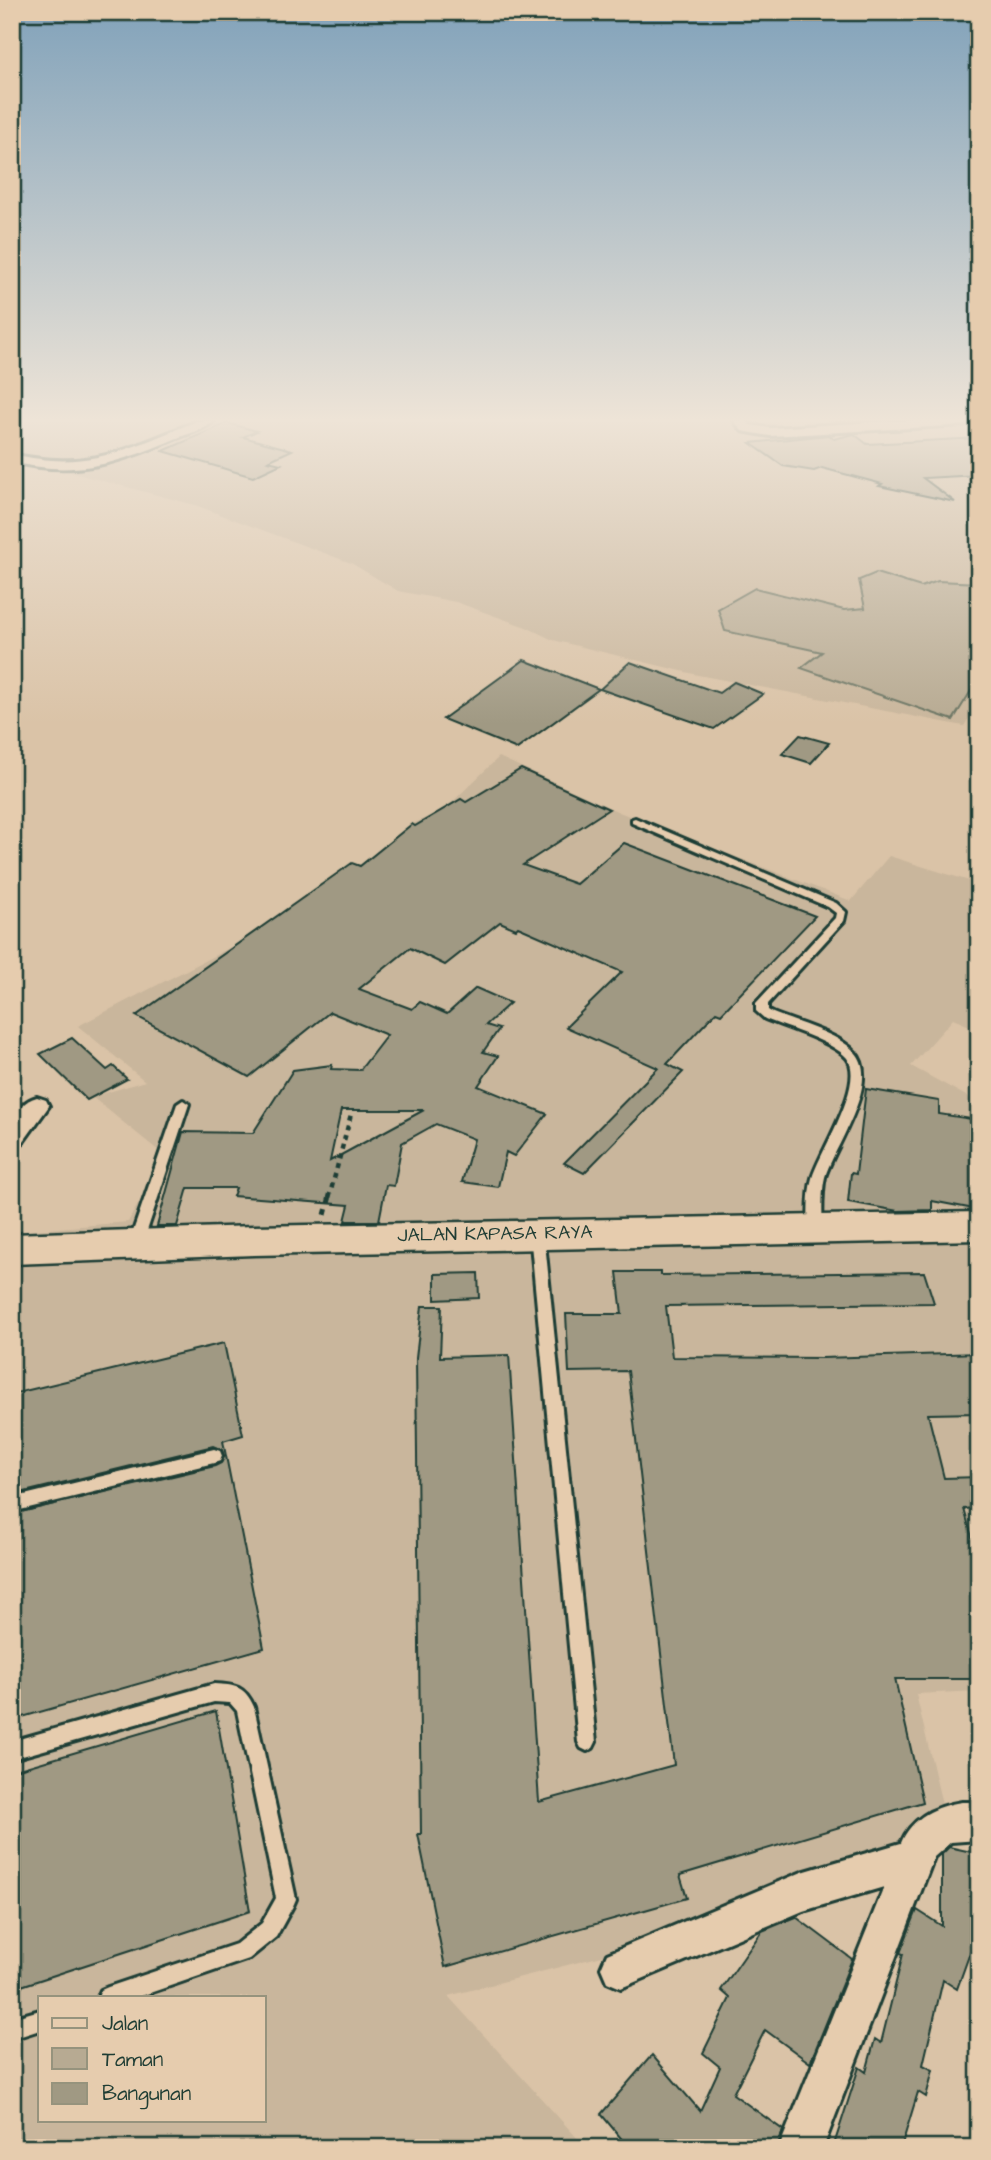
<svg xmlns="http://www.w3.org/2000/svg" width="991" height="2160" font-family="'Architects Daughter',sans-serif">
<rect width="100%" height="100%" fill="#dac3a7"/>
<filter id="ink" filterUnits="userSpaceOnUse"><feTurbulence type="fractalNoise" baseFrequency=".0143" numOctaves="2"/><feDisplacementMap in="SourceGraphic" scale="14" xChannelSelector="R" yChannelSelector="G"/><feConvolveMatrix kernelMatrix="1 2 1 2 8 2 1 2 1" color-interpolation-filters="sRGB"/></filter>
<g filter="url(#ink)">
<g fill="#c9b69c" fill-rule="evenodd">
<polygon points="12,421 979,421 979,583 938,581 921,587 902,579 865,608 844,610 755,588 725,631 822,652 802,668 953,720 979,678 979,702 964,726 698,675 553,640 526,627 456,602 398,591 351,563 195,505 12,457"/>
<path d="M499,757L619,812L851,901L889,856L979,884V1030L953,1019L911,1066L979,1103V1691L916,1694L948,1830L648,1944L448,1996L579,2140L575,2148H12V1232L128,1222L165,1156L92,1097L145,1081L78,1026L235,945L352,863L361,865L412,824L443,811ZM40,1997H264V2120H40Z"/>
</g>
<polygon fill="#b7aa92" stroke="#6b7463" stroke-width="2" points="876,573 921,587 938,581 979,583 979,678 953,720 801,668 822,652 725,631 718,609 755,588 844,610 865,608 859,580"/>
<g fill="#a09983" stroke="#1f3d34" stroke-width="2" fill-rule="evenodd">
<polygon points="227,423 257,431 243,437 292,450 268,461 281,464 253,477 163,451"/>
<polygon points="854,434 867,444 979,438 979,475 923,478 955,502 879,486 882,484 822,468 814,471 783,466 750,443 829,435 834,439"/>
<polygon points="524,660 599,689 517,749 443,719"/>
<polygon points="630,662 719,693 734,682 763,694 714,729 600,689"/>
<polygon points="800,735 829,743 811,763 782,754"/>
<path d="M521,769L609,809L523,865L576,884L624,843L815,916L721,1014L716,1012L667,1064L683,1072L584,1173L564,1163L658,1068L566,1027L622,972L518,927L516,929L500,922L445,965L410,948L359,989L412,1009L420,1002L447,1014L476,988L510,1003L486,1025L499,1029L483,1052L498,1056L478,1086L547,1114L514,1156L506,1152L498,1187L462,1182L474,1139L436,1124L402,1143L394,1186L386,1185L379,1221H345L349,1205L233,1196L236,1188H188L177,1226H157L183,1132L253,1133L293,1070L332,1065L331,1069L360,1070L387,1035L330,1012L249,1077L136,1016L352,863L360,866L412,824L415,826L461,799L466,802ZM341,1110H424L330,1161Z"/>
<polygon points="72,1038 107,1070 113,1066 127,1079 87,1100 40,1054"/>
<polygon points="866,1089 939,1101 939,1114 978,1120 974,1209 932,1201 932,1210 898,1211 848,1202 851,1173 856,1174"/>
<polygon points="617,1272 661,1272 661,1275 924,1272 934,1303 666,1306 672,1357 822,1358 979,1353 979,1413 928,1414 944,1478 979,1477 979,1508 964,1509 979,1562 979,1679 895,1679 923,1802 680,1875 687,1898 445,1967 418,1834 421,1834 416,1358 422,1306 442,1306 440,1357 509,1355 539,1802 674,1765 628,1371 569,1372 566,1314 622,1314"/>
<polygon points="478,1273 479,1298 435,1300 435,1274"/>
<polygon points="224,1343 243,1435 223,1441 264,1648 12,1720 12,1514 215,1466 221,1463 224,1457 222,1450 213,1446 12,1495 12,1394"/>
<polygon points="216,1711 250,1911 12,1989 12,1771"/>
<polygon points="949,1847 976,1853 977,1933 957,1989 943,1980 923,2065 933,2070 926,2097 918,2092 901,2148 833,2148 859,2067 866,2072 875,2039 881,2043 903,1954 900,1953 917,1910 942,1926 942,1854"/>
<polygon points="796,1917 852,1959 810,2063 765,2030 733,2094 783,2130 777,2148 629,2148 601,2114 652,2055 700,2111 720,2067 703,2053 730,1998 721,1990 762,1931"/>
</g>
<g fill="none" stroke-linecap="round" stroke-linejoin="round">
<g stroke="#1f3d34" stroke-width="6">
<g id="service">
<path d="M635,818L836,903L846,912L844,921L768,1004V1010L773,1013C797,1023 838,1033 855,1052C882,1081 834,1147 825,1177C821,1194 823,1214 822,1231L820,1235H810L808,1231C809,1214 807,1195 812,1178C820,1151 866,1083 847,1058C834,1042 785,1027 765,1019L756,1011V1003L835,918L836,913L828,907L632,823V819Z"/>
<polygon points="183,1100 189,1104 143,1243 141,1247 131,1247 129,1243 177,1104"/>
<polygon points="537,1228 542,1229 544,1233 596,1742 593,1748 587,1751 581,1748 578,1742 530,1233 532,1229"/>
<polygon points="214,1449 220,1451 222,1456 220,1461 214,1463 12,1512 12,1498"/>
<path d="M214,1684C235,1685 245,1686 254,1707L296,1899L293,1906L276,1937L249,1959L138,1997H98L101,1990L108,1987L236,1944L262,1923L276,1898L237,1711L230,1703L214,1702L12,1759V1741Z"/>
<polygon points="40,2010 40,2030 12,2039 12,2018"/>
</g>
</g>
<g stroke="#1f3d34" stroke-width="6">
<g id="minor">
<path d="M197,421H214C204,430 187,434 175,439C117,464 75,477 12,462V454C89,472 127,449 197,421Z"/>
<polygon points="734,421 747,421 750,425 770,428 894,421 970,421 964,425 770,436 742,431"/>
<path d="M37,1097L46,1100L49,1106L21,1145L12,1148C12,1127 13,1104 37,1097Z"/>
<path d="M962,1802H979V1840L951,1842L934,1857L823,2148H779L884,1887L803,1911L621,1988L607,1982L601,1968L607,1954L802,1872L901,1843C912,1817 936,1806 962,1802Z"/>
</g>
</g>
<g stroke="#1f3d34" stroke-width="5">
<polygon id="secondary" points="979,1212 979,1240 254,1255 12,1264 12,1234 254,1226"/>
</g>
<polyline stroke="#1f3d34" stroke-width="4.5" stroke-dasharray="5 5" stroke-linecap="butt" points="329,1198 351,1114"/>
<polyline stroke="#1f3d34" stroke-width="5" stroke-dasharray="6 6" stroke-linecap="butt" points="325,1215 330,1196"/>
<use href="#service" fill="#e6ccae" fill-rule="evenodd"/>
<use href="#minor" fill="#e6ccae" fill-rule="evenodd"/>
<use href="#secondary" fill="#e6ccae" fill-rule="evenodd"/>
</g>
</g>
<linearGradient id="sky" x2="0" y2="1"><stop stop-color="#81a2ba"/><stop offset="0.58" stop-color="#eee4d7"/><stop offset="1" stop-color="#eee4d7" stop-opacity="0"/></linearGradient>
<rect width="991" height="724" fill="url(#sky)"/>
<g text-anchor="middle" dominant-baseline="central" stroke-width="7" stroke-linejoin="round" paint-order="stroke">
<g font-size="19" fill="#1f3d34" stroke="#e6ccae">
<text transform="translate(495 1234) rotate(-1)">JALAN KAPASA RAYA</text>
</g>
</g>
<rect width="991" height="2160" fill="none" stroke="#e6ccae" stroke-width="42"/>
<rect x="21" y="21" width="949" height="2118" fill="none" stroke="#1f3d34" stroke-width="2.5" filter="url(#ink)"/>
<rect x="38" y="1996" width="228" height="126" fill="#e6ccae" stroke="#96937d" stroke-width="2"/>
<rect x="52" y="2018" width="35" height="10" fill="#e6ccae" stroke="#96937d" stroke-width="2"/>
<text x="102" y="2030" font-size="21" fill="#1f3d34">Jalan</text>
<rect x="52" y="2048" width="35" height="21" fill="#b7aa92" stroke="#96937d" stroke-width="2"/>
<text x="102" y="2066" font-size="21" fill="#1f3d34">Taman</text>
<rect x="52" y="2083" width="35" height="21" fill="#a09983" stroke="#96937d" stroke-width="2"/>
<text x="102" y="2100" font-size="21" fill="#1f3d34">Bangunan</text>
</svg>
